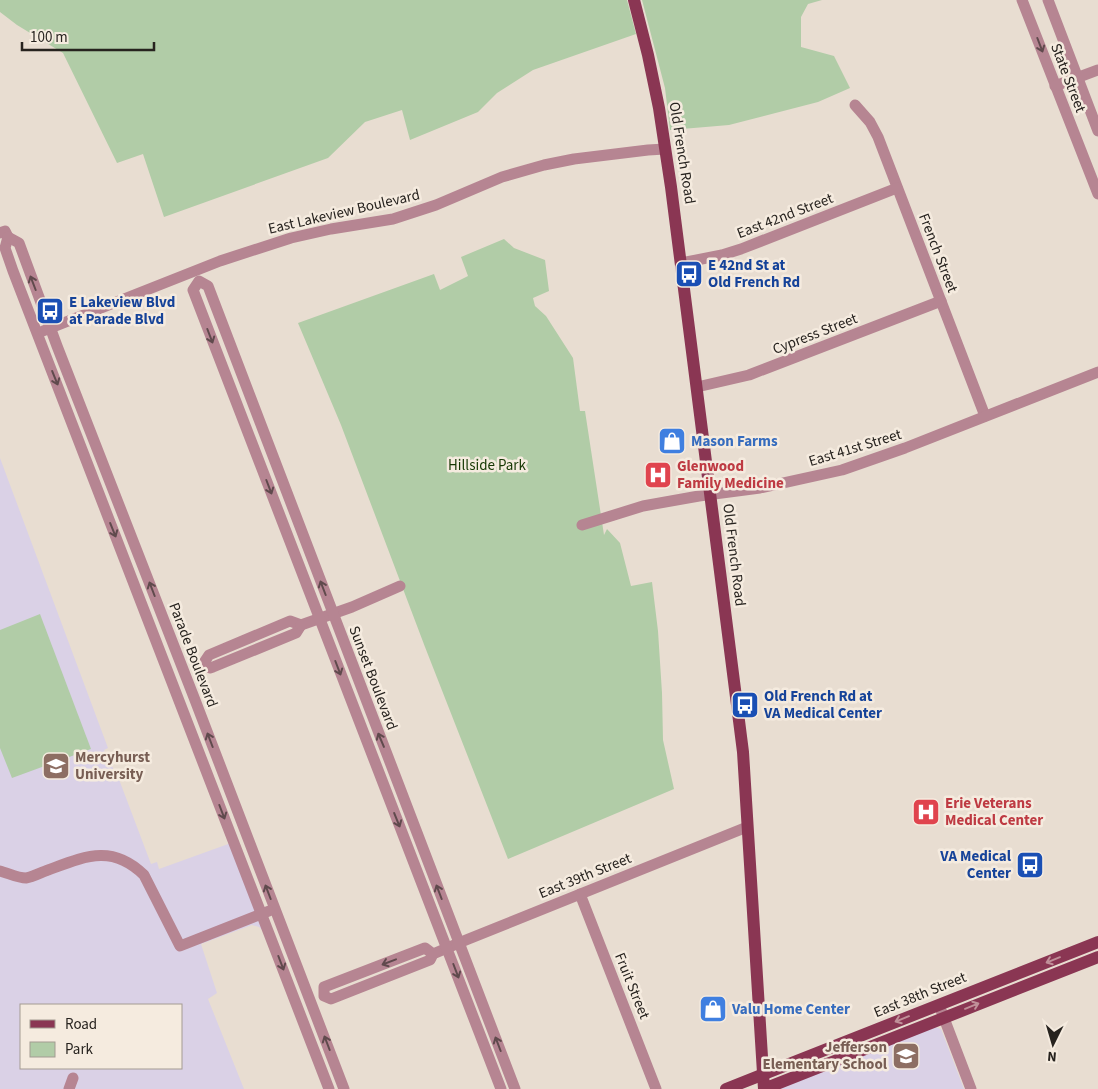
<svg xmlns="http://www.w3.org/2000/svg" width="1098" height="1089" font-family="'Source Sans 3',sans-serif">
<rect width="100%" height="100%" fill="#e8ddd1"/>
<g fill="#dad1e6" fill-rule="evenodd">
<path d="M0,458L108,748L104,750L120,782L151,864L157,862L159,869L231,843L265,933L259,927L252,925L201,944L217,993L208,999L244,1089H0ZM21,1005H181V1068H21Z"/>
<polygon points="935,1027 941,1029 964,1089 777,1089"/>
</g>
<g fill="#b1cca7">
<polygon points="0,0 627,0 636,34 533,70 497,93 478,112 410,140 402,110 365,122 328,158 164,217 143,154 117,163 63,53 17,25 0,12"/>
<polygon points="642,0 822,0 808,4 801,17 801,47 834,56 850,88 818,102 729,125 670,130 665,88"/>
<polygon points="504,239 514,248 545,260 549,291 533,298 535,306 546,316 573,358 580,411 585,411 604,535 607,529 620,543 631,586 652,582 658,631 662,693 663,740 674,789 508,859 425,647 341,425 298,323 434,274 440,290 468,276 461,257"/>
<polygon points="40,614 91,749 12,778 0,748 0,630"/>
</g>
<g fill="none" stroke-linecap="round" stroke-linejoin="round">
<g stroke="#b68592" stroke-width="11">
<polyline points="1022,0 1098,194"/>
<polyline points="1048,0 1098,131"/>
<polyline points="1055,86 1098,70"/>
<polyline points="855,105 870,122 878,137 985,416"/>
<polyline points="0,233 5,231 8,237 5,248 13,271 329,1089"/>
<polyline points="8,237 19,243 57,346 195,700 344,1089"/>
<polyline points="681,263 722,255 741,249 897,188"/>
<polyline points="43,331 220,261 291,238 331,229 393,219 436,205 502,177 544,165 574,159 648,150 665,149"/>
<polyline points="697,387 749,375 941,301"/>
<polyline points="582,525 643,506 699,496 760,488 842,470 905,448 1098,372"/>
<polygon points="290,621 301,625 296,633 213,667 210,668 203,664 209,655"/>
<polyline points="301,625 352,607 400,586"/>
<path d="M0,871C8,873 18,878 26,878C33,877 42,872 48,870C86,856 112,844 144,875L180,946L269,911"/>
<polyline points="580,894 656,1089"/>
<polyline points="433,954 425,948 324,987 324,996 331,999 430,960 433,954 466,940 747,827"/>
<polyline points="939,1005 971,1089"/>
<polyline points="69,1089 73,1078"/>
<polyline points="501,1089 193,290 199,281 208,286 515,1089"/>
</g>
<g stroke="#8a3653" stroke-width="12">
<polyline points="634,0 648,55 659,108 671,187 743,752 764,1089 1098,957"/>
<polyline points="726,1089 1098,942"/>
</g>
</g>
<defs><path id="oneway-shaft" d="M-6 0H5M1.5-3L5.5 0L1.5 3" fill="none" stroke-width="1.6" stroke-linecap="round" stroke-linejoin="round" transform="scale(1.25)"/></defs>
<g stroke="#604a4d">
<use href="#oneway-shaft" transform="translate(1040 45) rotate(69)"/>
<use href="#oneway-shaft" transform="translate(33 283) rotate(-111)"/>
<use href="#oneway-shaft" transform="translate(210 336) rotate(69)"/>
<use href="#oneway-shaft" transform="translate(55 378) rotate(68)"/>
<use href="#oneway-shaft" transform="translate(269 487) rotate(69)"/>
<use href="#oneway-shaft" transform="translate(113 530) rotate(68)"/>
<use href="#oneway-shaft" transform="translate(323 588) rotate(-111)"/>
<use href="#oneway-shaft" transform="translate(152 589) rotate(-111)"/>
<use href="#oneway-shaft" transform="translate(338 668) rotate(69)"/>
<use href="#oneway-shaft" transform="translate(210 740) rotate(-111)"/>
<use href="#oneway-shaft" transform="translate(381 740) rotate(-113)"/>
<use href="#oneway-shaft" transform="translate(222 812) rotate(69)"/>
<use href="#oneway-shaft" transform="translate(397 820) rotate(68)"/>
<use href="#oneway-shaft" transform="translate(268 892) rotate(-111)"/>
<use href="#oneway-shaft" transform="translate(439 892) rotate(-111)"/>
<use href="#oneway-shaft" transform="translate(389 962) rotate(159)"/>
<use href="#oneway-shaft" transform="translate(281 963) rotate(69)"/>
<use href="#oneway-shaft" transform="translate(456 971) rotate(69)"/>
<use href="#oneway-shaft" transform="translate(327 1043) rotate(-111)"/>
<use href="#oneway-shaft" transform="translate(498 1044) rotate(-111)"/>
</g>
<g stroke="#c09099">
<use href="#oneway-shaft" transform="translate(1053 960) rotate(158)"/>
<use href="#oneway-shaft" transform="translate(972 1006) rotate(-22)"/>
<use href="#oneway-shaft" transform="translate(902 1019) rotate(158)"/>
</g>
<defs>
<g id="bus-square" transform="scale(1.4375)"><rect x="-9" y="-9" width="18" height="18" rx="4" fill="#1a4fb4" stroke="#f5ebdf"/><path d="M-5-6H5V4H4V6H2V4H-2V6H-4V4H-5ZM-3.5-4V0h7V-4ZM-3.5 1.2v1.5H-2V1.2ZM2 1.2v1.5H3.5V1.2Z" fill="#fff"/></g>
<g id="shop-square" transform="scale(1.4375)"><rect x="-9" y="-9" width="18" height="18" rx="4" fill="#3f7fe0" stroke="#f5ebdf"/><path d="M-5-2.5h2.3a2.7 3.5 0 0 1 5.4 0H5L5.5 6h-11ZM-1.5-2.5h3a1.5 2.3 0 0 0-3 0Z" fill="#fff"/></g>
<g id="hospital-square" transform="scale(1.4375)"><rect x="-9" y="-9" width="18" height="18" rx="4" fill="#e0444e" stroke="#f5ebdf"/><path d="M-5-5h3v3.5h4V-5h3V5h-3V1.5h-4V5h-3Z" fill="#fff"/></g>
<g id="university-square" transform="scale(1.4375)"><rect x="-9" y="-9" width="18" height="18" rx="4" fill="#8d6e63" stroke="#f5ebdf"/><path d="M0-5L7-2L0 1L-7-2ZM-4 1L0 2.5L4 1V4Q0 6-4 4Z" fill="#fff"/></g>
<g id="school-square" transform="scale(1.4375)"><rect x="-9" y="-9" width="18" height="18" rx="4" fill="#8d6e63" stroke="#f5ebdf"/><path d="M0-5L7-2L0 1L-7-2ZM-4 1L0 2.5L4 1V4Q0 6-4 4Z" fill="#fff"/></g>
</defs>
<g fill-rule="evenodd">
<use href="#bus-square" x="689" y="274"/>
<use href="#bus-square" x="50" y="311"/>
<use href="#shop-square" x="672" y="441"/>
<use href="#hospital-square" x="658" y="475"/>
<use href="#bus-square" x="745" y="705"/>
<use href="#university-square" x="56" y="766"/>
<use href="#hospital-square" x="926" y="812"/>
<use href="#bus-square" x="1030" y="865"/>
<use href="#shop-square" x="713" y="1009"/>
<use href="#school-square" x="906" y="1056"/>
</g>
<g text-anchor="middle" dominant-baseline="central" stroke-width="5" stroke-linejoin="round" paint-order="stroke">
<g font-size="15" fill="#27231f" stroke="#f5ebdf">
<text transform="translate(1068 78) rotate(69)">State Street</text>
<text transform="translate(682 153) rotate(81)">Old French Road</text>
<text transform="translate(344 212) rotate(-13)">East Lakeview Boulevard</text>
<text transform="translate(785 216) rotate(-21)">East 42nd Street</text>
<text transform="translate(938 253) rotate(69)">French Street</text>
<text transform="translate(815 334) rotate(-21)">Cypress Street</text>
<text transform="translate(855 448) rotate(-17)">East 41st Street</text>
<text transform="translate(734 555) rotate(83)">Old French Road</text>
<text transform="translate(193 655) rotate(69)">Parade Boulevard</text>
<text transform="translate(373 678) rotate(69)">Sunset Boulevard</text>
<text transform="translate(585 876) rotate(-22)">East 39th Street</text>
<text transform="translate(632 986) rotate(68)">Fruit Street</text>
<text transform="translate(920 995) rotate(-22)">East 38th Street</text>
</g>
<g font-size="15" font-weight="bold" fill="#164399" stroke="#f5ebdf" text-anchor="start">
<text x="708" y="265">E 42nd St at<tspan x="708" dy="17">Old French Rd</tspan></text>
<text x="69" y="302">E Lakeview Blvd<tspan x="69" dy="17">at Parade Blvd</tspan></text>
<text x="764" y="696">Old French Rd at<tspan x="764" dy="17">VA Medical Center</tspan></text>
<text x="1011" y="856" text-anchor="end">VA Medical<tspan x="1011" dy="17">Center</tspan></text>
</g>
<g font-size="15" font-weight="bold" fill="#366cbe" stroke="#f5ebdf" text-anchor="start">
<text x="691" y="441">Mason Farms</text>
<text x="732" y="1009">Valu Home Center</text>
</g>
<g font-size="15" fill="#153703" stroke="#f5ebdf">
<text x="487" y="465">Hillside Park</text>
</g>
<g font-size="15" font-weight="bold" fill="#be3a42" stroke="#f5ebdf" text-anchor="start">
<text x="677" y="466">Glenwood<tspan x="677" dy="17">Family Medicine</tspan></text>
<text x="945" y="803">Erie Veterans<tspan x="945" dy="17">Medical Center</tspan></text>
</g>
<g font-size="15" font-weight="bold" fill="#785e54" stroke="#f5ebdf" text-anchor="start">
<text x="75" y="757">Mercyhurst<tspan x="75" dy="17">University</tspan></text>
<text x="887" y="1047" text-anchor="end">Jefferson<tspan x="887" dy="17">Elementary School</tspan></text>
</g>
</g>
<rect x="20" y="1004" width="162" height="65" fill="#f5ebdf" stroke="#a39b92"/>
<rect x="30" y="1020" width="25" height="8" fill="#8a3653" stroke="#a39b92"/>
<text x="65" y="1029" font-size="15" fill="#27231f">Road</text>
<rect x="30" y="1042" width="25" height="15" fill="#b1cca7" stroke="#a39b92"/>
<text x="65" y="1054" font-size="15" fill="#27231f">Park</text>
<g transform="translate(1053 1044) rotate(185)" stroke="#f5ebdf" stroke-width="4" paint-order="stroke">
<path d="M0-4L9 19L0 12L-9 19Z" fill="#27231f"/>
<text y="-8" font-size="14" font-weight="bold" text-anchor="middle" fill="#27231f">N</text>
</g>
<path d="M22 42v8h132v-8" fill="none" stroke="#27231f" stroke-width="2.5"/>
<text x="30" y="42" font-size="15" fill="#27231f" stroke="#f5ebdf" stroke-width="4" paint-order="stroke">100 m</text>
</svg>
